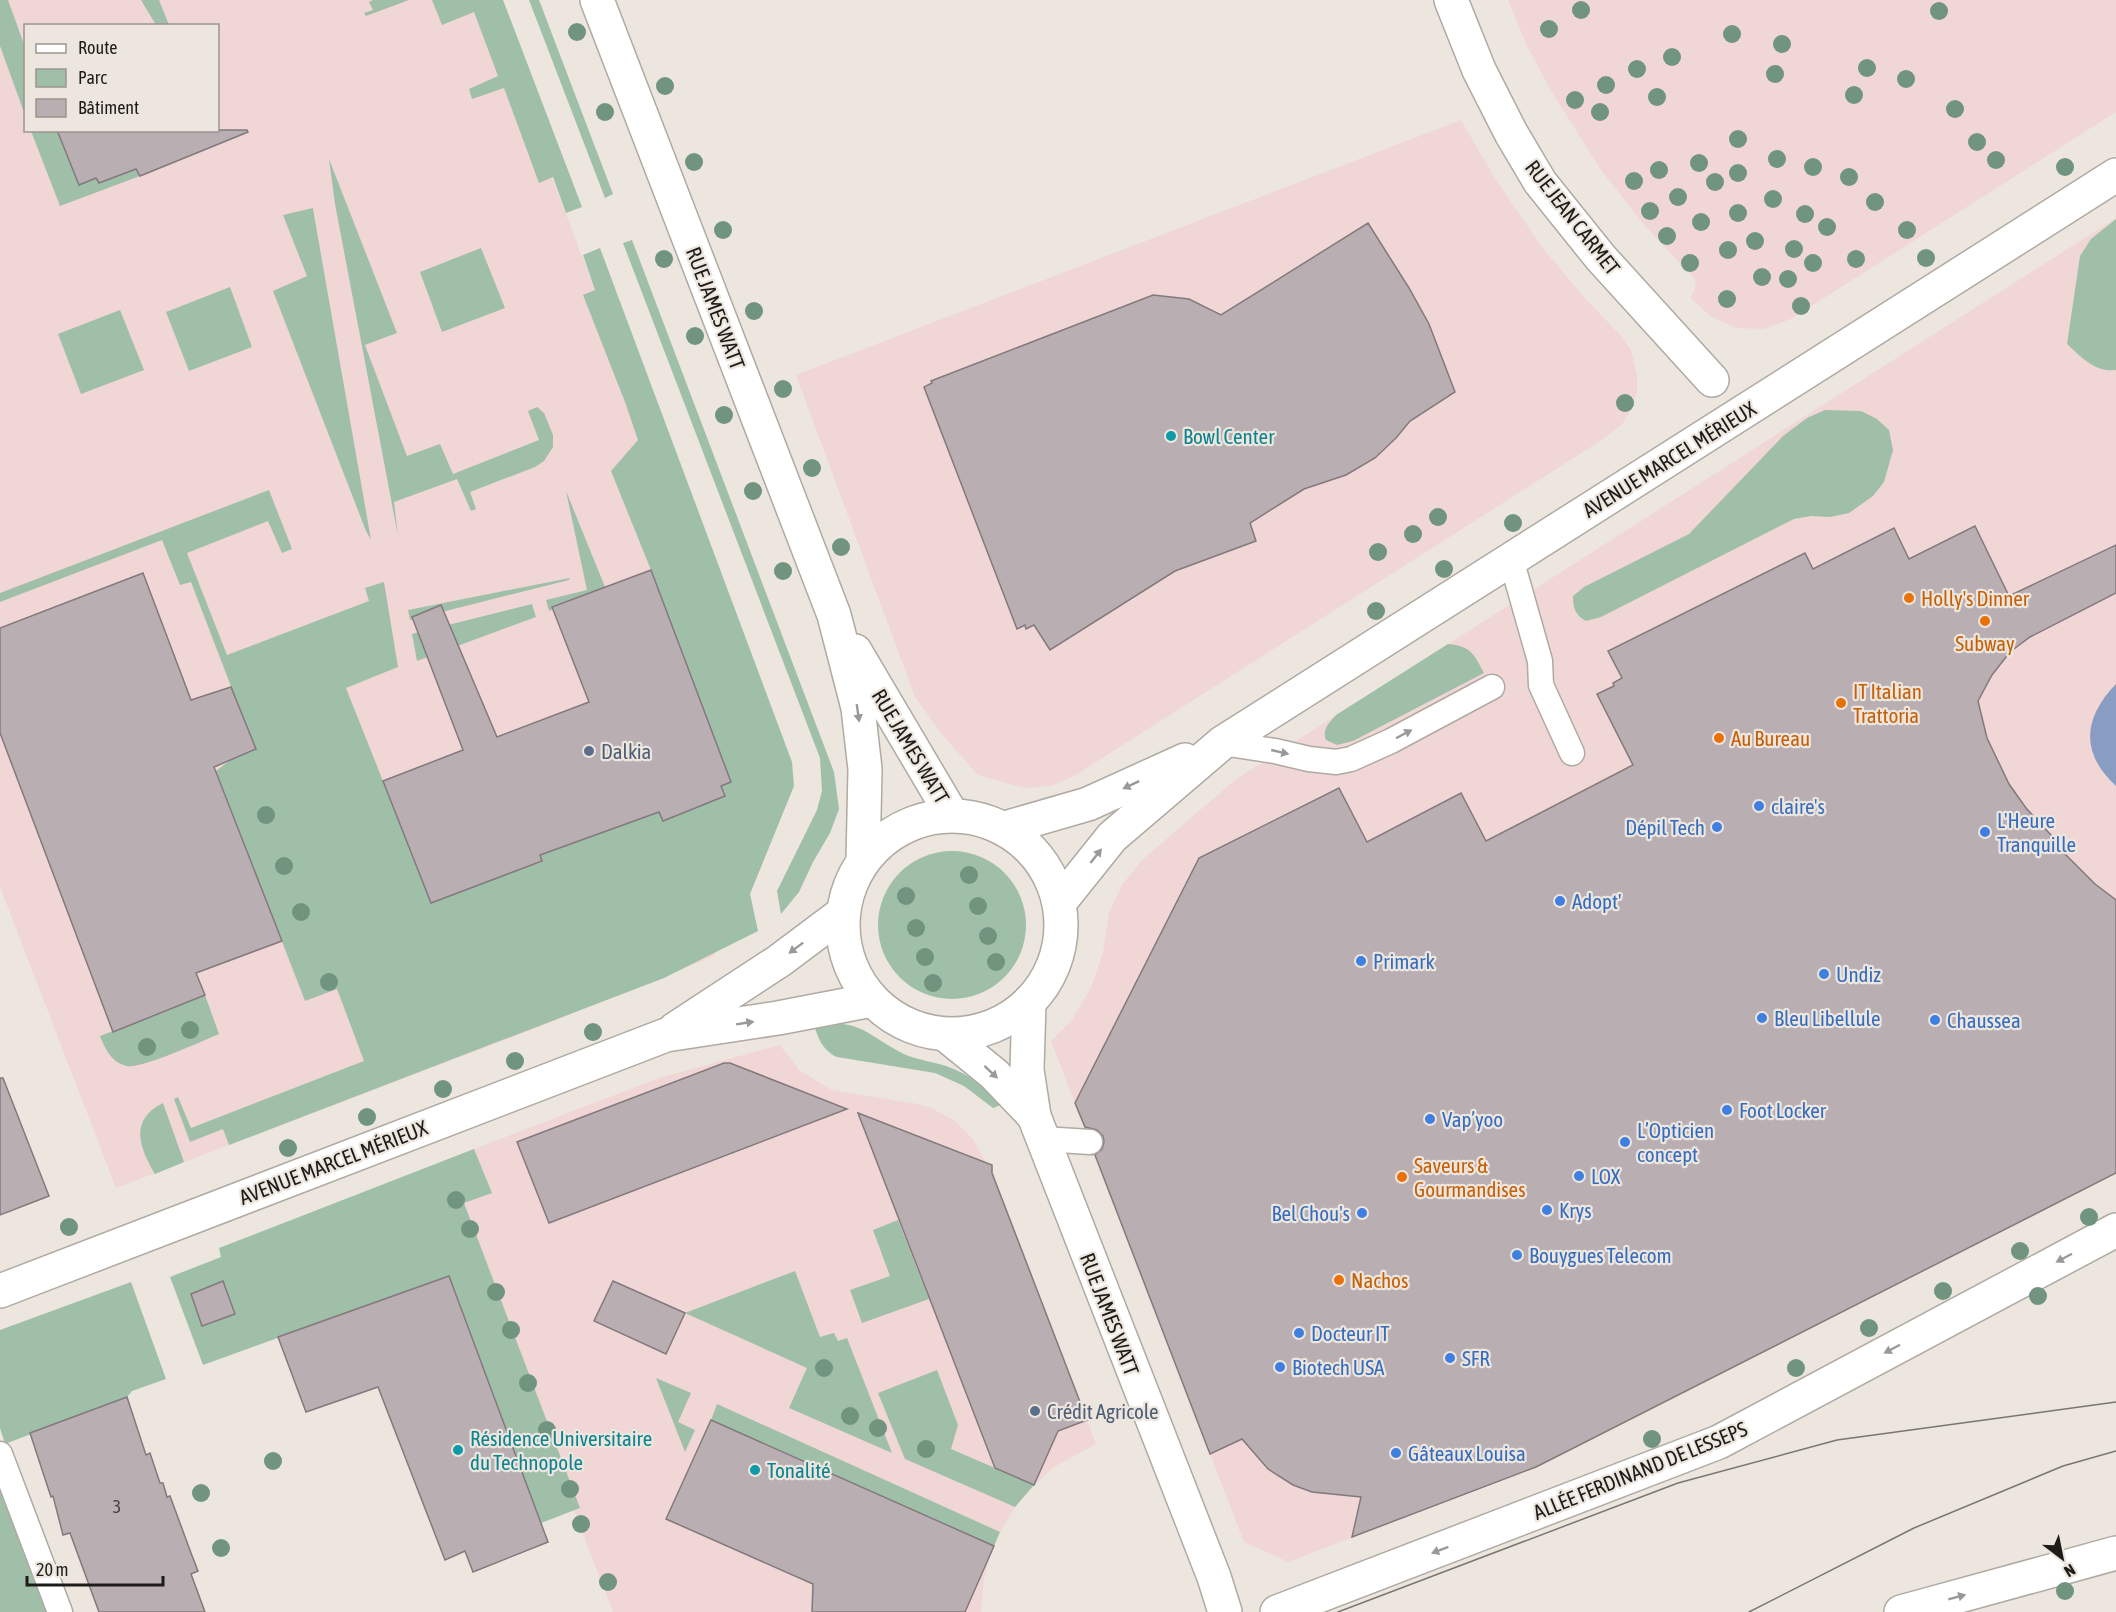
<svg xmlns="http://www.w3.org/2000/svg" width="2116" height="1612" font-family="'Asap Condensed',sans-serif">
<rect width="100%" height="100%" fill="#ece6de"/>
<g fill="#f1d6d6" fill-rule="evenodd">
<path d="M0,0H484L783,781L714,956L539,1027L116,1188L0,887ZM26,26H218V130H26Z"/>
<polygon points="1508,0 2116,0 2116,112 1791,319 1764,329 1736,328 1710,316 1691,298 1696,285 1694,278 1646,227 1601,170 1550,89 1528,48"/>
<polygon points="1461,120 1496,180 1542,247 1583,296 1621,336 1631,350 1637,375 1637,392 1632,408 1623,423 1605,438 1074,776 1054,785 1032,788 1021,787 978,775 941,733 915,697 796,375"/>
<polygon points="2116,218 2116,1172 1536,1467 1288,1562 1244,1542 1051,1041 1071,1021 1091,988 1103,952 1109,913 1122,885 1141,861 1235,780"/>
<polygon points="780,1045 799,1070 832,1090 918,1104 931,1108 954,1120 973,1139 994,1177 1096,1444 1052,1468 1020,1499 1015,1507 997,1537 989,1558 984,1580 981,1612 613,1612 440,1162 659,1078"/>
</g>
<g fill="#9fbfa9">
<polygon points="0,0 8,0 25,47 25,115 0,46"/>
<polygon points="141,0 159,0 169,25 156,25"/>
<polygon points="373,0 409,0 366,16 364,13 373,10 369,2"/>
<polygon points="432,0 503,0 582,207 566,213 553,177 539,183 504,88 472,99 469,89 498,76 474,12 442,25"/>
<polygon points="529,0 539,0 613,194 605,198"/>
<polygon points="31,131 57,131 79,185 96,178 99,183 136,169 140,176 60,206"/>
<polygon points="329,159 397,333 365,345 407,456 440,444 453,474 539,440 528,411 537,407 544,413 553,435 553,447 544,461 535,467 470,492 476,509 471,511 457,479 394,502 398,536 335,204"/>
<polygon points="313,208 313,209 371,540 366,531 273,291 307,276 283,215"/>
<path d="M2116,219V370C2096,373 2081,357 2067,344L2080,256L2091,239Z"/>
<polygon points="632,240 834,772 839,809 830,833 813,862 799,892 781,914 777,891 817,810 822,791 820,758 623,243"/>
<polygon points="481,248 505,308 442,332 420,272"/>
<polygon points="600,248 792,762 794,786 750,894 758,931 664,978 229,1145 223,1129 190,1142 174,1099 178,1097 191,1128 364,1061 337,989 305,1001 216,771 229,761 255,749 191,582 180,585 162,540 0,602 0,593 269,490 292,549 282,553 268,521 187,553 227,655 369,601 365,588 384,582 398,667 346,688 431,902 542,862 540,855 659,812 663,821 725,796 721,786 731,782 651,570 611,471 638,440 625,402 583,295 595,290 583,255"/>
<polygon points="230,287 252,347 189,371 166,312"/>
<polygon points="120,310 144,370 81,394 58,334"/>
<path d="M1825,410L1861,411L1877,419L1889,430L1893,450L1884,482L1873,496L1849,513L1830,517L1811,516L1794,519L1601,617L1586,621C1575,615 1573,608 1573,596L1584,587L1689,534L1783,436L1807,418Z"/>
<polygon points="566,491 605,587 552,606 553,609 549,611 546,600 587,590"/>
<polygon points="570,578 569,580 410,620 408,610"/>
<polygon points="532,604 536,617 417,661 412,634"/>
<path d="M1448,644C1471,646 1474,654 1484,673L1353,741L1337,745L1326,740C1322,729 1329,723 1336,715Z"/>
<circle cx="952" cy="925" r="74"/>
<path d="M205,995L219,1034C202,1041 142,1069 127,1066C112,1063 105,1049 100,1036Z"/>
<path d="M813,1022C829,1023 848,1022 863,1030C878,1038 889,1047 906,1055C919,1060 933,1062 946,1066C969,1074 986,1088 1003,1104L993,1108L964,1086L935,1073L837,1057C822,1050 818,1038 813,1022Z"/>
<path d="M163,1103L184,1162L155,1174C139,1147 129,1120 163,1103Z"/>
<polygon points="474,1149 492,1193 464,1203 580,1508 541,1523 449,1276 203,1365 170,1277 221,1257 219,1248"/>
<polygon points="898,1220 929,1299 862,1323 850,1290 890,1276 873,1230"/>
<polygon points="795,1271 820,1337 834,1333 838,1341 847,1338 892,1453 789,1408 807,1368 685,1313"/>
<polygon points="131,1282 166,1379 132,1391 127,1397 5,1444 0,1428 0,1330"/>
<polygon points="937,1370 958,1425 951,1449 1034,1485 1015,1507 905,1459 878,1393"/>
<polygon points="656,1378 691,1393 678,1422 695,1430 685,1452"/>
<polygon points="717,1404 1000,1532 994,1546 711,1420"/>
<polygon points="0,1485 48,1612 0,1612"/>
</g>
<path fill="#899dc2" d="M2116,684V786C2080,753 2083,718 2116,684Z"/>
<g fill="#b9afb3" stroke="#83797d" stroke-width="1.5">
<polygon points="57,130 247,130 248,132 140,176 136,169 99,183 96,178 79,185"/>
<polygon points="1368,223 1409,288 1429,324 1455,392 1410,421 1396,438 1375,458 1346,475 1304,489 1250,523 1256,541 1175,571 1050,650 1034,625 1026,629 1025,625 1017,629 924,387 932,383 931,381 1153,295 1189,299 1221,315"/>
<polygon points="1975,526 2009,596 2116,545 2116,593 2030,637 2010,652 1992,675 1978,701 1987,738 2009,784 2026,808 2051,835 2066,855 2095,884 2116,900 2116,1173 1536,1467 1352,1537 1361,1497 1312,1492 1293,1485 1268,1469 1242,1439 1210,1454 1095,1155 1102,1149 1104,1142 1103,1136 1097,1130 1085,1127 1075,1103 1199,858 1339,788 1367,842 1461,793 1486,841 1633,765 1597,694 1614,686 1613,683 1622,678 1608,651 1805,553 1813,569 1894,528 1909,559"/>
<polygon points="651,570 731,782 721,786 725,796 663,821 659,812 540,855 542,861 431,903 383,781 463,750 412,617 441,605 497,737 589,702 552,607"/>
<polygon points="143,573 191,700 231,687 256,749 214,767 282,941 196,973 205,995 113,1032 0,733 0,628"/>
<polygon points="724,1063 730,1063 847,1109 549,1223 517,1142"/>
<polygon points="0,1078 3,1078 49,1196 0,1215"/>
<polygon points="858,1113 992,1165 992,1173 1087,1420 1058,1431 1034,1485 995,1468"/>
<polygon points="449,1276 548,1542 473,1572 465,1551 445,1560 378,1387 306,1412 278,1337"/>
<polygon points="223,1281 235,1314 202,1326 191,1294"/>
<polygon points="613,1281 685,1313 666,1354 594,1321"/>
<polygon points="127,1397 146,1455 150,1453 160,1483 163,1483 167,1497 170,1496 191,1553 198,1571 191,1574 205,1612 99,1612 70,1533 63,1535 53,1496 51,1497 30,1433"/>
<polygon points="711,1420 994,1546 965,1612 812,1612 813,1584 666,1519"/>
</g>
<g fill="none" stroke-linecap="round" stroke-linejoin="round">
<g stroke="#afaaa2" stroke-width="27">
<g id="lane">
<polyline points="1511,559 1540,661 1541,685 1572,753"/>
<polyline points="1222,743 1275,751 1309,759 1336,762 1351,759 1391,741 1492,687"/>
<polyline points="1043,1139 1090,1142"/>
<polyline points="0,1454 60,1612"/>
</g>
</g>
<g stroke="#afaaa2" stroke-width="36">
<g id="street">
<polyline points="597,0 834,615 858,708 865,769 863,861"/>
<polyline points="1451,0 1479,70 1511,133 1540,182 1601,258 1712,380"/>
<polyline points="855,651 952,815"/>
<circle cx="952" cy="925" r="109"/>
<polyline points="1005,828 1088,804 1185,760"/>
<polyline points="1060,902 1112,837 1222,743 2116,175"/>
<polyline points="1029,1002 1027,1070 1034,1116 1214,1577 1225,1612"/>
<polyline points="675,1029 779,961 843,913"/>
<polyline points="946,1035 994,1074 1034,1116"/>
<polyline points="0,1291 666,1035 778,1018 872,1000"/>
<polyline points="1277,1612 1719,1442 2116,1230"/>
<polyline points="1901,1612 2116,1553"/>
</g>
</g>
<use href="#lane" stroke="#fff" stroke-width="24"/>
<use href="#street" stroke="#fff" stroke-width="33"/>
<g stroke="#797670" stroke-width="1.5">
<polyline points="1338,1612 1678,1483 1837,1440 2116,1402"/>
<polyline points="1749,1612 1914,1528 2063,1466 2116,1451"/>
</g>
</g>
<g fill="#70947e">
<circle cx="1581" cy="10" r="9"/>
<circle cx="1939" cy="11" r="9"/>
<circle cx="1549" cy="29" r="9"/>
<circle cx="577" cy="32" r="9"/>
<circle cx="1732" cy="34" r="9"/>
<circle cx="1782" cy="44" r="9"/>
<circle cx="1672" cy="57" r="9"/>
<circle cx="1867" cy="68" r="9"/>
<circle cx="1637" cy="69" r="9"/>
<circle cx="1775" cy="74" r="9"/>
<circle cx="1906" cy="79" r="9"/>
<circle cx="1606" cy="85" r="9"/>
<circle cx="665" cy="86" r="9"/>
<circle cx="1854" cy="95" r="9"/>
<circle cx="1657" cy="97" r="9"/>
<circle cx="1575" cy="100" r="9"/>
<circle cx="1955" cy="109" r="9"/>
<circle cx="605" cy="112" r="9"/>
<circle cx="1600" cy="112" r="9"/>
<circle cx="1738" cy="139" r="9"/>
<circle cx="1977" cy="142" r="9"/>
<circle cx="1777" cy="159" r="9"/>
<circle cx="1996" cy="160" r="9"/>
<circle cx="694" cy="162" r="9"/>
<circle cx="1699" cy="163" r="9"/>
<circle cx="1813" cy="167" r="9"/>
<circle cx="2065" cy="167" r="9"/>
<circle cx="1659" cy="170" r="9"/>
<circle cx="1738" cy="173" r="9"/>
<circle cx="1849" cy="177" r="9"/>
<circle cx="1634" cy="181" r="9"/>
<circle cx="1715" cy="182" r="9"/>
<circle cx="1678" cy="197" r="9"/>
<circle cx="1773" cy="199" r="9"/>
<circle cx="1875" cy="202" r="9"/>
<circle cx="1650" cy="211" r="9"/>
<circle cx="1738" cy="213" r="9"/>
<circle cx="1805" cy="214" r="9"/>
<circle cx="1701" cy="222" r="9"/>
<circle cx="1827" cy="227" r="9"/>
<circle cx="723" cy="230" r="9"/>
<circle cx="1907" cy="230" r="9"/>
<circle cx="1667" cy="236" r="9"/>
<circle cx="1755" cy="241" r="9"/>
<circle cx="1794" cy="249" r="9"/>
<circle cx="1728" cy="250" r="9"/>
<circle cx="1926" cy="258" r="9"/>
<circle cx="664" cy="259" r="9"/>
<circle cx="1856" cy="259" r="9"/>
<circle cx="1690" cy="263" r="9"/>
<circle cx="1813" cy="263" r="9"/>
<circle cx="1762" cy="277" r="9"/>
<circle cx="1788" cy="279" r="9"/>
<circle cx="1727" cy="299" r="9"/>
<circle cx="1801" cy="306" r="9"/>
<circle cx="754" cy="311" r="9"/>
<circle cx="695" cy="336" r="9"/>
<circle cx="783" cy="389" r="9"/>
<circle cx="1625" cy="403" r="9"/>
<circle cx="724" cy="415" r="9"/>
<circle cx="812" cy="468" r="9"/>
<circle cx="753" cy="491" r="9"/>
<circle cx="1438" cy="517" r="9"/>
<circle cx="1513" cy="523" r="9"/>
<circle cx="1413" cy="534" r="9"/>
<circle cx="841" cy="547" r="9"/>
<circle cx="1378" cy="552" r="9"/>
<circle cx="1444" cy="569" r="9"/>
<circle cx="783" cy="571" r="9"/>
<circle cx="1376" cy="611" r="9"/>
<circle cx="266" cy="815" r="9"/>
<circle cx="284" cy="866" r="9"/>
<circle cx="969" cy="875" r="9"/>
<circle cx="906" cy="896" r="9"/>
<circle cx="978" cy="906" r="9"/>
<circle cx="301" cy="912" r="9"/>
<circle cx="916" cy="928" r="9"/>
<circle cx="988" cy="936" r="9"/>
<circle cx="925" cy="957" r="9"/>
<circle cx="996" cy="962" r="9"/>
<circle cx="329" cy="982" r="9"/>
<circle cx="933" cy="983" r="9"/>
<circle cx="190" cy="1030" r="9"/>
<circle cx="593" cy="1032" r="9"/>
<circle cx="147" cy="1047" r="9"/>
<circle cx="515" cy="1061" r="9"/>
<circle cx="443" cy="1089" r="9"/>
<circle cx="367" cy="1117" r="9"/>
<circle cx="288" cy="1148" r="9"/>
<circle cx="456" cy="1200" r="9"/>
<circle cx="2089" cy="1217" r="9"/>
<circle cx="69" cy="1227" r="9"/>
<circle cx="470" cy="1229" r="9"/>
<circle cx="2020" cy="1251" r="9"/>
<circle cx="1943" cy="1291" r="9"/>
<circle cx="496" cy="1292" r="9"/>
<circle cx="2038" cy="1296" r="9"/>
<circle cx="1869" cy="1328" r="9"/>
<circle cx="511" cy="1330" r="9"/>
<circle cx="824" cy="1368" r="9"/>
<circle cx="1796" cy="1368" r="9"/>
<circle cx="528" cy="1383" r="9"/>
<circle cx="850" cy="1416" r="9"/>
<circle cx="878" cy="1428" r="9"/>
<circle cx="547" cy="1430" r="9"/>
<circle cx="1652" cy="1439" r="9"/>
<circle cx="926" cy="1449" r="9"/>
<circle cx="273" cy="1461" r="9"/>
<circle cx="570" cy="1489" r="9"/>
<circle cx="201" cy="1493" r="9"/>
<circle cx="581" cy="1524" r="9"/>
<circle cx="221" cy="1548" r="9"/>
<circle cx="608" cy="1582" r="9"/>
<circle cx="2065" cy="1591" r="9"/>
</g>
<defs><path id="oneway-solid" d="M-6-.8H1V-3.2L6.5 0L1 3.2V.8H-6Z" transform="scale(1.5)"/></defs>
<g fill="#9a9998">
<use href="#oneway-solid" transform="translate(858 713) rotate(82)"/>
<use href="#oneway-solid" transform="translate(1404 734) rotate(-28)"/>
<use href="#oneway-solid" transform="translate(1280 752) rotate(13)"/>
<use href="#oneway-solid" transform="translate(1131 785) rotate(155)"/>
<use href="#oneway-solid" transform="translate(1096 856) rotate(-52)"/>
<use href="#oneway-solid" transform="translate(796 948) rotate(143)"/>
<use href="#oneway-solid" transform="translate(745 1023) rotate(-9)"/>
<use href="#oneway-solid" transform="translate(991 1072) rotate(43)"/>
<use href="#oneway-solid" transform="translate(2064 1258) rotate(152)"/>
<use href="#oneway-solid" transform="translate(1892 1349) rotate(152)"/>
<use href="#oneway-solid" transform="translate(1440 1550) rotate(159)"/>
<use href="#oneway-solid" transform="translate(1957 1597) rotate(-15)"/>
</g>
<g fill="#0f9aa8" stroke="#ece6de" stroke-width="2">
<circle cx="1171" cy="436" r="6"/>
<circle cx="458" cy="1450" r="6"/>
<circle cx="755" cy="1470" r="6"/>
</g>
<g fill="#e8710a" stroke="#ece6de" stroke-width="2">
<circle cx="1909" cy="598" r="6"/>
<circle cx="1985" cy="621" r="6"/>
<circle cx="1841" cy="703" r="6"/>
<circle cx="1719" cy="738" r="6"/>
<circle cx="1402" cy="1177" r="6"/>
<circle cx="1339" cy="1280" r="6"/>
</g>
<g fill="#5c6f8a" stroke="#ece6de" stroke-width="2">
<circle cx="589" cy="751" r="6"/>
<circle cx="1035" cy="1411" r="6"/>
</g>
<g fill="#3f7fe0" stroke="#ece6de" stroke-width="2">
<circle cx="1759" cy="806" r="6"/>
<circle cx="1717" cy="827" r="6"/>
<circle cx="1985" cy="832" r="6"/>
<circle cx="1560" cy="901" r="6"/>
<circle cx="1361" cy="961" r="6"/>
<circle cx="1824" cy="974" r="6"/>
<circle cx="1762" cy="1018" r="6"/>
<circle cx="1935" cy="1020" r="6"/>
<circle cx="1727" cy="1110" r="6"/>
<circle cx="1430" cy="1119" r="6"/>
<circle cx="1625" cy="1142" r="6"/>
<circle cx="1579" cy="1176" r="6"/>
<circle cx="1547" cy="1210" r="6"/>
<circle cx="1362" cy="1213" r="6"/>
<circle cx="1517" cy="1255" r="6"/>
<circle cx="1299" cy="1333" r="6"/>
<circle cx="1450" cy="1358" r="6"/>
<circle cx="1280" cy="1367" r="6"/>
<circle cx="1396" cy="1453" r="6"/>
</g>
<g text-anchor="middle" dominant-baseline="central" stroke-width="4.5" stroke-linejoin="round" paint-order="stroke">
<g font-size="18" fill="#454140">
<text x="117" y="1506">3</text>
</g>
<g font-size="21" fill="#1e1c19" stroke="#ece6de">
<text transform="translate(1573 217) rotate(52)">RUE JEAN CARMET</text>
<text transform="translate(716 308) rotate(69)">RUE JAMES WATT</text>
<text transform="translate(1669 459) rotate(-32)">AVENUE MARCEL MÉRIEUX</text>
<text transform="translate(911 746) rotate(59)">RUE JAMES WATT</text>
<text transform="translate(333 1162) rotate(-21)">AVENUE MARCEL MÉRIEUX</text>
<text transform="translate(1110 1314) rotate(69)">RUE JAMES WATT</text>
<text transform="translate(1640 1470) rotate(-22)">ALLÉE FERDINAND DE LESSEPS</text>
</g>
<g font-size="21" fill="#0d838f" stroke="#ece6de" text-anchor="start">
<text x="1183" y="436">Bowl Center</text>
<text x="470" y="1438">Résidence Universitaire<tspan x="470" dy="24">du Technopole</tspan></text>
<text x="767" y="1470">Tonalité</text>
</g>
<g font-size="21" fill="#c56008" stroke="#ece6de" text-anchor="start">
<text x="1921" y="598">Holly's Dinner</text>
<text x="1985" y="643" text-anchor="middle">Subway</text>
<text x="1853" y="691">IT Italian<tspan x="1853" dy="24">Trattoria</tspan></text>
<text x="1731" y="738">Au Bureau</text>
<text x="1414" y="1165">Saveurs &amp;<tspan x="1414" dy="24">Gourmandises</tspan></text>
<text x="1351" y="1280">Nachos</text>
</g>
<g font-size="21" fill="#4e5e75" stroke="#ece6de" text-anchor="start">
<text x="601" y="751">Dalkia</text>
<text x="1047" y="1411">Crédit Agricole</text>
</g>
<g font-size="21" fill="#366cbe" stroke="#ece6de" text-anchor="start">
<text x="1771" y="806">claire's</text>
<text x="1997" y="820">L'Heure<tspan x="1997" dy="24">Tranquille</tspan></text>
<text x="1705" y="827" text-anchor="end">Dépil Tech</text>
<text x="1572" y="901">Adopt'</text>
<text x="1373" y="961">Primark</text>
<text x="1836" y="974">Undiz</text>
<text x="1774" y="1018">Bleu Libellule</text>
<text x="1947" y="1020">Chaussea</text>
<text x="1739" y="1110">Foot Locker</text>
<text x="1442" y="1119">Vap’yoo</text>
<text x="1637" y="1130">L’Opticien<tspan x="1637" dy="24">concept</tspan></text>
<text x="1591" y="1176">LOX</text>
<text x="1559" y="1210">Krys</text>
<text x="1350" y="1213" text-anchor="end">Bel Chou's</text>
<text x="1529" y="1255">Bouygues Telecom</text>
<text x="1311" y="1333">Docteur IT</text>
<text x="1462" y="1358">SFR</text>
<text x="1292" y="1367">Biotech USA</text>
<text x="1408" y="1453">Gâteaux Louisa</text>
</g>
</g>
<rect x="24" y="24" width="195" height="108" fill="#ece6de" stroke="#9a958f" stroke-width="1.5"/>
<rect x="36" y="44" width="30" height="9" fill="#ffffff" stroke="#9a958f" stroke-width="1.5"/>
<text x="78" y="54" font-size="18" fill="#1e1c19">Route</text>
<rect x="36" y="69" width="30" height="18" fill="#9fbfa9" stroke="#9a958f" stroke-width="1.5"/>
<text x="78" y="84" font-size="18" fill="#1e1c19">Parc</text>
<rect x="36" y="99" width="30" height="18" fill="#b9afb3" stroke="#9a958f" stroke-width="1.5"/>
<text x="78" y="114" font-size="18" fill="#1e1c19">Bâtiment</text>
<g transform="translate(2062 1558) rotate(148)" stroke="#ece6de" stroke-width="4.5" paint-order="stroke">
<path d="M0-4.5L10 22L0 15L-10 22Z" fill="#1e1c19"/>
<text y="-9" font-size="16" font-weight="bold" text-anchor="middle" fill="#1e1c19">N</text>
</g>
<path d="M27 1576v9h136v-9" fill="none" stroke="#1e1c19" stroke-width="3"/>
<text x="36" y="1576" font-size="18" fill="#1e1c19" stroke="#ece6de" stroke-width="4.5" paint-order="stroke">20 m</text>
</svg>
